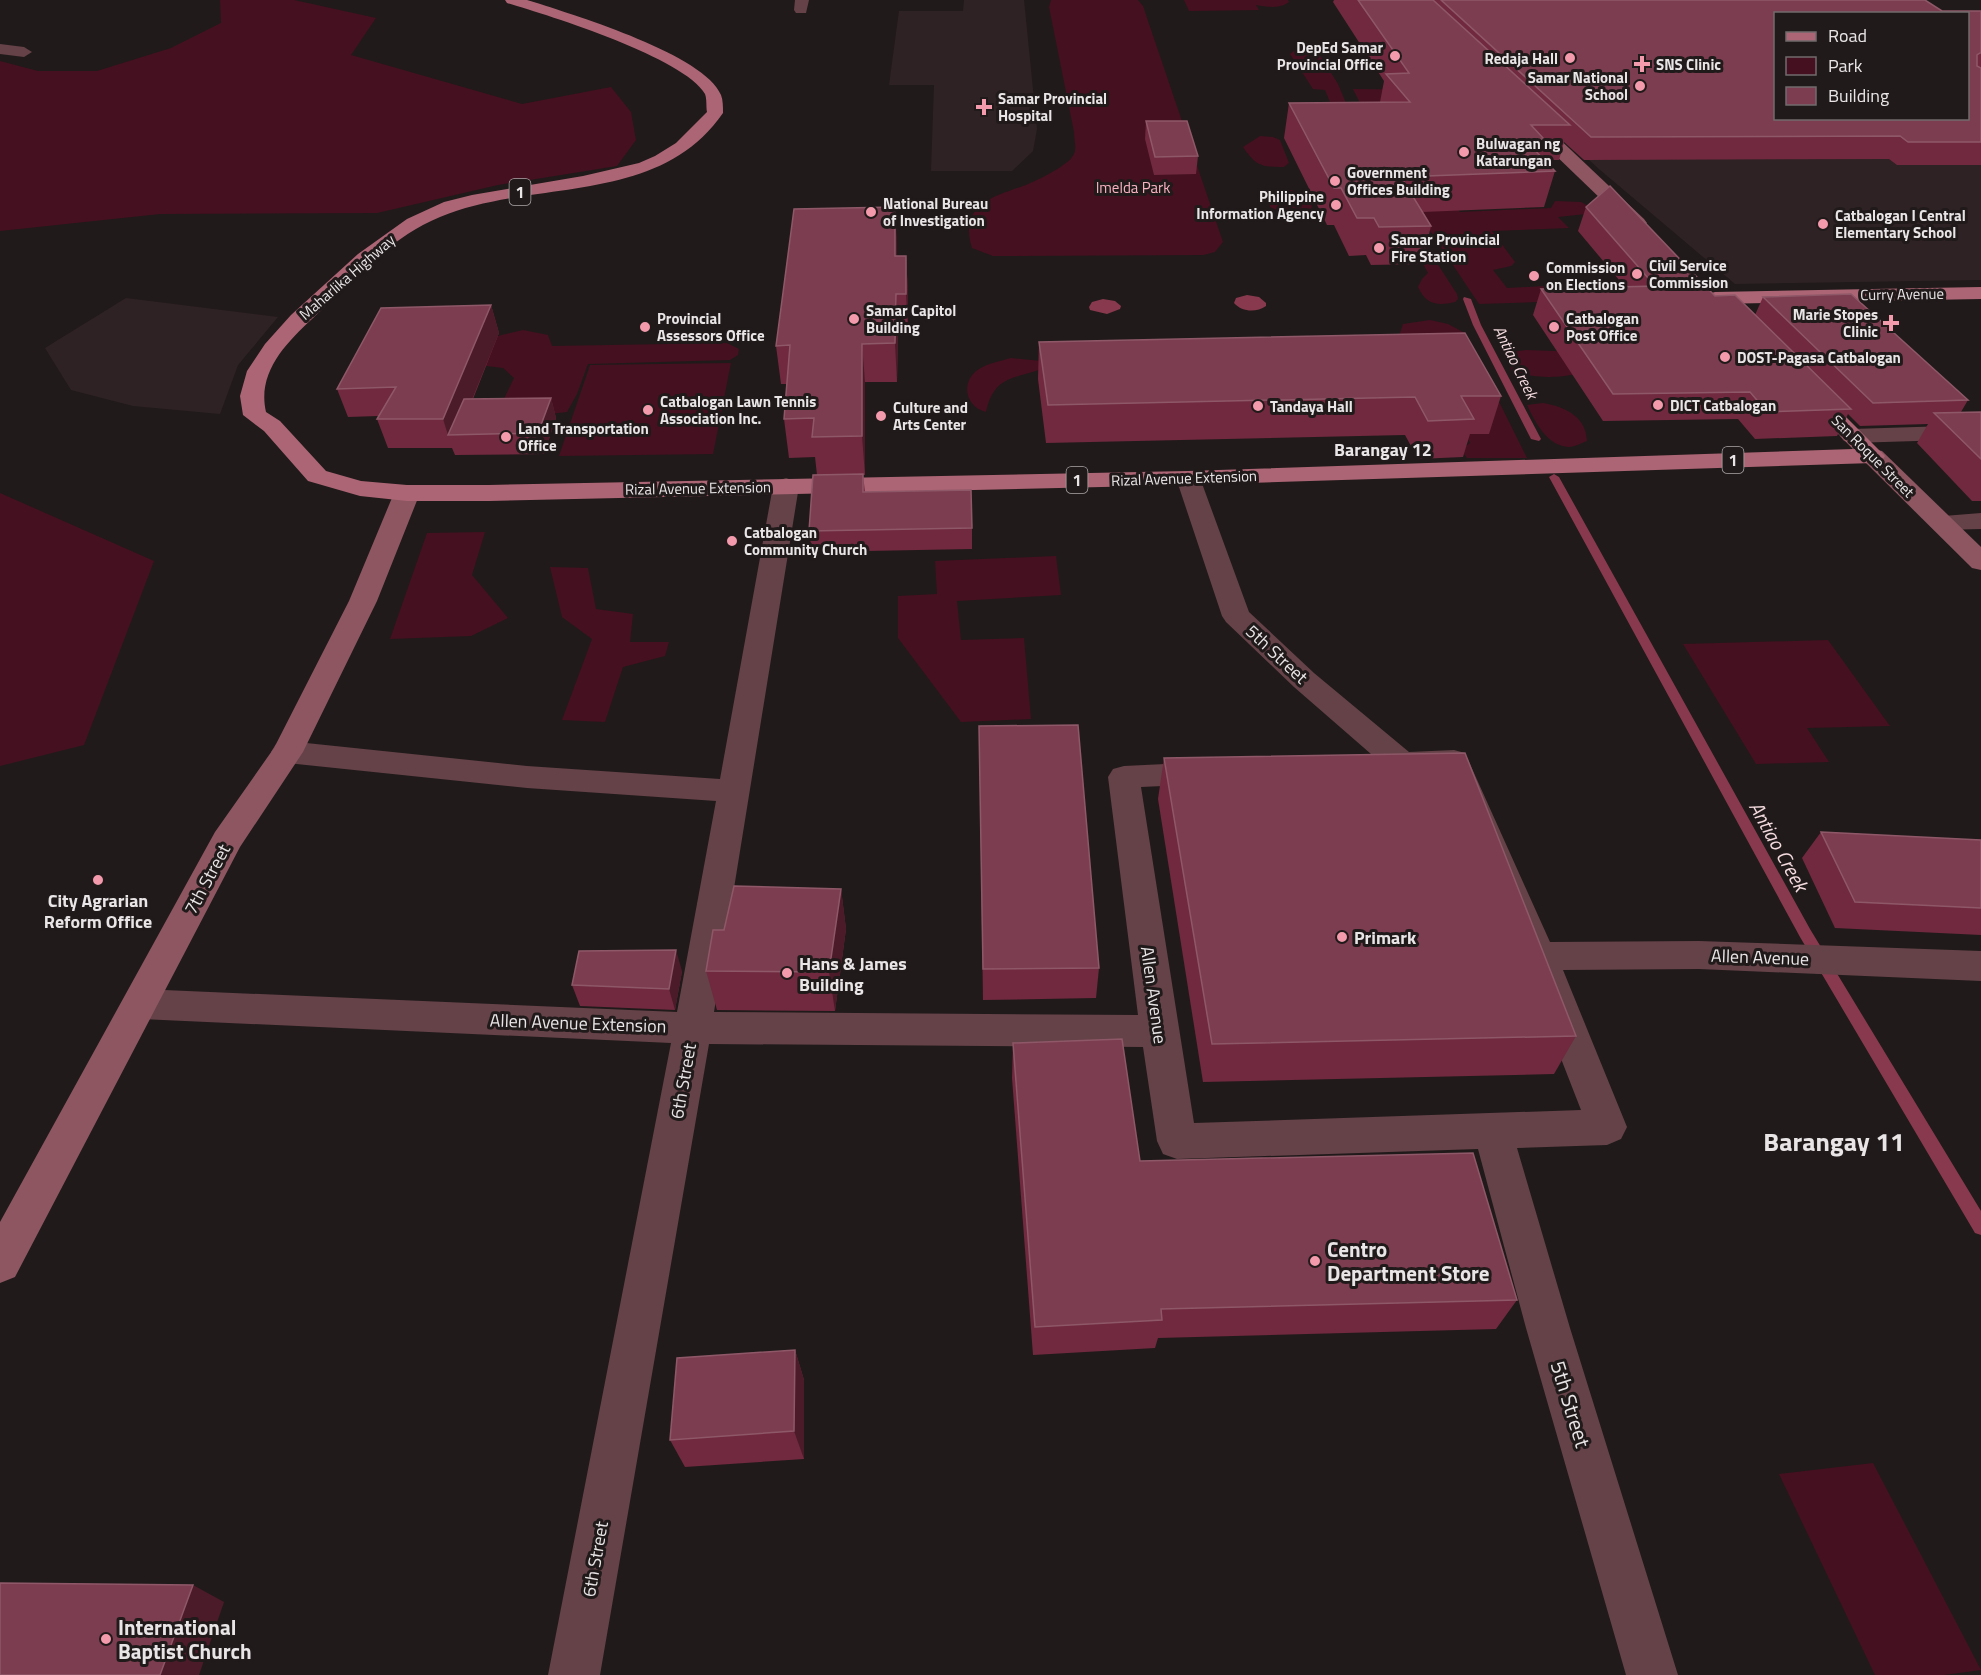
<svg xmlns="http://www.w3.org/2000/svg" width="1981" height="1675" font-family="'Titillium Web',sans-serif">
<rect width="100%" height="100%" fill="#201a1b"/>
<g fill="#2e2224">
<polygon points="964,0 1024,0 1037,129 1033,151 1012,171 931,171 934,85 889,85 899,11 963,11"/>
<polygon points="1776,14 1776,118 1968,118 1981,98 1981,280 1735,284 1599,169 1489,69 1374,70 1356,43 1459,41"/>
<polygon points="126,298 278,317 238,365 220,414 133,406 71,390 45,348"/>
</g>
<g fill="#451020">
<polygon points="220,0 294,0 376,18 351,55 522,104 611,87 631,112 636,140 617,166 498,185 377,213 160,214 0,231 0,61 38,71 97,71 171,48 221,23"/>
<path d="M1051,0H1138L1143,6L1223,242L1215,252L1203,255L993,256L972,248C958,204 995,196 1026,185C1038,180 1049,174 1059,168C1066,163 1073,159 1075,151C1076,146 1074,138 1074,132L1049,7Z"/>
<path d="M1184,0H1288L1289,2C1280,9 1267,7 1256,5L1259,10L1189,11Z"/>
<polygon points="1304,49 1319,54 1338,84 1348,108 1332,107 1325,90 1313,89 1290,54 1294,51"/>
<path d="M1353,89L1434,90L1376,106L1460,212L1551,208L1555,201L1581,202L1594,209L1586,214L1558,217L1569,228L1492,231L1515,262L1511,266L1493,270L1507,288C1540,287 1585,280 1615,291L1595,300L1479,304L1408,198Z"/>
<path d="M1260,136L1273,137L1280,140L1289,163L1284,167C1261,167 1256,166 1243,147Z"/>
<path d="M1277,188C1293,190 1303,191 1312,206L1309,216L1287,215L1270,207L1269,198Z"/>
<path d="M1420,237L1457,294L1458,299L1455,302C1438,306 1426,305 1418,287L1422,279L1428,273L1409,238Z"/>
<polygon points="1430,320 1448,324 1465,333 1527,458 1467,458 1461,450 1470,443 1432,369 1398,339 1403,324"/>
<polygon points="523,330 548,335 552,346 727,343 739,349 738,355 730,360 588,364 577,394 567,412 531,416 501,405 514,378 503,368 478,365 474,350 498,336"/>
<path d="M1526,350L1555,351L1582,356L1593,370C1564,378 1541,380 1512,371L1504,353Z"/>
<path d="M1011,358L1042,361V369C1013,379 994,376 986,412C965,407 960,381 979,369C988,363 1001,361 1011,358Z"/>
<polygon points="731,363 713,454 559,456 590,365"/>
<path d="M1543,403C1565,407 1586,416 1587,441C1582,443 1574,447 1569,447C1547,446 1535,422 1527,405Z"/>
<polygon points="0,493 154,561 84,745 0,766"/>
<polygon points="485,532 472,575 508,618 471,636 390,639 427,533"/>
<polygon points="1056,556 1061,595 957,601 961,640 1024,638 1031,719 961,722 898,638 898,596 937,594 935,561"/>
<polygon points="550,567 588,568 596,609 633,614 630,642 669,642 665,656 623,667 605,722 562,720 592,639 562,617"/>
<polygon points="1828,640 1890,726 1807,728 1829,762 1756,764 1683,644"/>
<polygon points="1873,1463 1981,1670 1944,1675 1875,1675 1779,1474"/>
</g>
<g fill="#88394d">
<path d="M1247,295L1259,297L1266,303V306C1256,313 1242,312 1234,303L1236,298Z"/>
<polygon points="1103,299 1115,301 1121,306 1120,309 1107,314 1090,310 1089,307 1092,302"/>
</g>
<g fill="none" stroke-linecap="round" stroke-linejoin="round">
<g fill="#88394d" fill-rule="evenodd">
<polygon points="1464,297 1471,299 1481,325 1541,439 1539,441 1531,439 1473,325 1463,299"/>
<polygon points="1554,474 1559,477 1810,929 1981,1211 1981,1235 1975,1233 1800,937 1549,477"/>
</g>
<g fill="#644248" fill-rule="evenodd">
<polygon points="795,0 809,0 806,13 796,13 794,10"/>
<polygon points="0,44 24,47 32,52 24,57 0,54"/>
<polygon points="1981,425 1981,439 1852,443 1844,441 1840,436 1844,431 1852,429"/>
<path d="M1188,471L1197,473L1200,478L1249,612L1314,673L1409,752L1454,750L1465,753L1550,942L1699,941L1981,951V981L1699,969L1563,970L1627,1127L1621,1139L1607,1145L1517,1148L1570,1328L1678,1675H1626L1526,1328L1478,1149L1177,1159L1163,1154L1157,1141L1143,1047L709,1044L600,1675H548L671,1043L141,1019L128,1015L123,1004L128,993L141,989L677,1012L716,801L527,788L287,763L276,760L271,752L276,744L287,741L527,766L720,779L773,486L777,481L786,478L795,481L799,486L714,1012L1138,1015L1108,777L1113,769L1124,766L1371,754L1294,687L1226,622L1222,616L1176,478L1179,473ZM1443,773L1521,956L1581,1110L1194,1123L1141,787Z"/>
<polygon points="1981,513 1981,529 1940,530 1931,527 1927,522 1931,517"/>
</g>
<g fill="#8d5661" fill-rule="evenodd">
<polygon points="1529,115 1535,116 1644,219 1647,223 1644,227 1630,227 1523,124 1521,120 1523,116"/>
<polygon points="1873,449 1882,451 1981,547 1981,570 1972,568 1864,461 1861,456 1864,451"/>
<polygon points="407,485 416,488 420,493 377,601 303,752 240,847 15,1277 0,1283 0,1222 215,832 274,748 349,601 394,493 398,488"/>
</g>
<g fill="#ac6574" fill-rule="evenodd">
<path d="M505,0H527L537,3C577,16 705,55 721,95C723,100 723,107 723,113C658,207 534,178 440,217C389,238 351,282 312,319C285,344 257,373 266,412L280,421L326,471L361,481L407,485H489L1188,471L1853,449L1800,395L1803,390L1811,388L1819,390L1885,456L1882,461L1873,463L1188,485L489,501H407L360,496L308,481L264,431L243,415L240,396L247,371L265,344L291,315L358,254L407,219L444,202L472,195L583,176L639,163L655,156L676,143L707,112C706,107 707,99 705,94C685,58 548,15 507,3Z"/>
<polygon points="1981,287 1981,299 1715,304 1708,302 1705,298 1708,294 1715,292"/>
</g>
</g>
<g fill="#70293f">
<polygon points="1334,0 1925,0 1942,11 1981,11 1981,165 1897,165 1889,159 1584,160 1564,142 1559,160 1545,160 1555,171 1544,207 1423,212 1431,226 1422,264 1371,265 1366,255 1349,256 1334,225 1327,225 1284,138 1289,103 1380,102 1384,81 1333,2"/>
<polygon points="1146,121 1198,156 1196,174 1154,175 1145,139"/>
<polygon points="895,207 897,256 906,256 908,293 908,331 898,331 897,382 865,382 865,475 863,475 865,492 972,528 972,549 812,552 809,531 817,475 815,457 789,458 784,419 787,384 781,384 776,346"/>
<polygon points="1586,207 1715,296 1755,315 1763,297 1968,400 1961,412 1981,412 1981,501 1972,501 1917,443 1928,424 1860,426 1848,414 1837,436 1755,439 1738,419 1603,421 1533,315 1541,289 1625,287 1578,231"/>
<polygon points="491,305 499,333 473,399 551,398 556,418 544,454 455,455 452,448 388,448 377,419 378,416 348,417 337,389"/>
<polygon points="1039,342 1501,396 1489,434 1470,434 1463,457 1418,459 1405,435 1046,443 1038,379"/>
<polygon points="979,726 1099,968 1096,998 983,1000"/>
<polygon points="1164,758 1576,1036 1554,1074 1203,1082 1158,799"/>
<polygon points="1821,832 1981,840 1981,935 1835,928 1802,858"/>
<polygon points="841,889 846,929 835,1011 717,1010 706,971 724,930"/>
<polygon points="682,971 675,1010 580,1006 572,985"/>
<polygon points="1013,1043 1140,1161 1517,1300 1496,1329 1158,1338 1155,1348 1033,1355 1012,1078"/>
<polygon points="795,1350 804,1380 804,1459 685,1467 670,1440"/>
</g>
<g fill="#4b1b29">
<polygon points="895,207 897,243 897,293 895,256"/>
<polygon points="906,256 908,293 908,331 906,294"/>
<polygon points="896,294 898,331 897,382 895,343"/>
<polygon points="491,305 499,333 458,434 448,435 443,419"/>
<polygon points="862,344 865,382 865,475 862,436"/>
<polygon points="551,398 556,418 544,454 538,433"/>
<polygon points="841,889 846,929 835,1011 829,972"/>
<polygon points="676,950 682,971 675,1010 669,989"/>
<polygon points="795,1350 804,1380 804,1459 794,1431"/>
<polygon points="193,1585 224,1602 199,1675 160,1675"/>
</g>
<g fill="#7d3d51" stroke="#8e5868" stroke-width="1.5" fill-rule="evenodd">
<polygon points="1358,0 1433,0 1570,125 1531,125 1544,139 1525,140 1555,171 1401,177 1431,226 1379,227 1374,218 1357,218 1341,188 1334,188 1289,103 1410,102 1386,74 1409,73"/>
<path d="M1441,0H1925L1942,11H1981V53H1980L1977,55V66L1981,68V142H1908L1900,136L1591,137ZM1776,14H1968V118H1776Z"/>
<polygon points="1146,121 1187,121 1198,156 1155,157"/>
<polygon points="1610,186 1715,296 1735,295 1851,409 1767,412 1750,392 1613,394 1541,289 1655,286 1586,207"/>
<polygon points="895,207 895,256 906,256 906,294 896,294 895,343 862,344 862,436 812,437 814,418 784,419 790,345 776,346 794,209"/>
<polygon points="1851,294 1968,400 1873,403 1763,297"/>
<polygon points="491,305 443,419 377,419 396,387 337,389 381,308"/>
<polygon points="1465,333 1501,396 1461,396 1474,419 1428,421 1415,397 1048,405 1039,342"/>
<polygon points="551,398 538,433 448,435 464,399"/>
<polygon points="1981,412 1981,459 1934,413"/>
<polygon points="863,474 863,492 971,490 972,528 809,531 813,475"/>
<polygon points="1078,725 1099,968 983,969 979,726"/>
<polygon points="1465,753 1576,1036 1212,1044 1164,758"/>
<polygon points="1821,832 1981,840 1981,908 1855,902"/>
<polygon points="734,886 841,889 829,972 706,971 713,930 724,930"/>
<polygon points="676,950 669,989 572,985 579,951"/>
<polygon points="1122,1039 1140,1161 1473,1153 1517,1300 1161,1309 1162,1320 1035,1327 1013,1043"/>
<polygon points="795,1350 794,1431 670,1440 677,1358"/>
<polygon points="0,1583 193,1585 160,1675 0,1675"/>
</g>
<g fill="#f39aac" stroke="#201a1b" stroke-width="2">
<circle cx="1395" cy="56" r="6"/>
<circle cx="1570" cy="58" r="6"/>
<path d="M1639 55h6v6h6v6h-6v6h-6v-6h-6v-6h6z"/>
<circle cx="1640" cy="86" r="6"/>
<path d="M981 98h6v6h6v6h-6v6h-6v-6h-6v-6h6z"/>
<circle cx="1464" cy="152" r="6"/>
<circle cx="1335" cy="181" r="6"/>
<circle cx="1336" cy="205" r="6"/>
<circle cx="871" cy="212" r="6"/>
<circle cx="1823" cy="224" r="6"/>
<circle cx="1379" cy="248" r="6"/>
<circle cx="1637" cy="274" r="6"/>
<circle cx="1534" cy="276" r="6"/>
<circle cx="854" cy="319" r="6"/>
<path d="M1888 314h6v6h6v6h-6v6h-6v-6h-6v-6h6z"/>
<circle cx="645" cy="327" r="6"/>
<circle cx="1554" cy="327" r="6"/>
<circle cx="1725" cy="357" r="6"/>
<circle cx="1658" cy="405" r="6"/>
<circle cx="1258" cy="406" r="6"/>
<circle cx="648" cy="410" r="6"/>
<circle cx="881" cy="416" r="6"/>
<circle cx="506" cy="437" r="6"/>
<circle cx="732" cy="541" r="6"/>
<circle cx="98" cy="880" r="6"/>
<circle cx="1342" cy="937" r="6"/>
<circle cx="787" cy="973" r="6"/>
<circle cx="1315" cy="1261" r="6"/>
<circle cx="106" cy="1639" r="6"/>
</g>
<g text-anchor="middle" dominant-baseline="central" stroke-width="6" stroke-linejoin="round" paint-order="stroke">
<g font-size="15" font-weight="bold" fill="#e9e5e6" stroke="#201a1b" text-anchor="start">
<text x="1383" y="47" text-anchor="end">DepEd Samar<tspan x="1383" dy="17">Provincial Office</tspan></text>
<text x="1558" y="58" text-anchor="end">Redaja Hall</text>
<text x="1656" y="64">SNS Clinic</text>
<text x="1628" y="77" text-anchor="end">Samar National<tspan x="1628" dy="17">School</tspan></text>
<text x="998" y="98">Samar Provincial<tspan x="998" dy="17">Hospital</tspan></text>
<text x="1476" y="143">Bulwagan ng<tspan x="1476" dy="17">Katarungan</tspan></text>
<text x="1347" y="172">Government<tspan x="1347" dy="17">Offices Building</tspan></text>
<text x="1324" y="196" text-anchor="end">Philippine<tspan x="1324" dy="17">Information Agency</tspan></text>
<text x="883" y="203">National Bureau<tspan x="883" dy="17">of Investigation</tspan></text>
<text x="1835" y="215">Catbalogan I Central<tspan x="1835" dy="17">Elementary School</tspan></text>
<text x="1391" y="239">Samar Provincial<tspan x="1391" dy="17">Fire Station</tspan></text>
<text x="1649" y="265">Civil Service<tspan x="1649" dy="17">Commission</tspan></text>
<text x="1546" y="267">Commission<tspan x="1546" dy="17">on Elections</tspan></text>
<text x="866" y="310">Samar Capitol<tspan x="866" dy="17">Building</tspan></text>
<text x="1878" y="314" text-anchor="end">Marie Stopes<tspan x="1878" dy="17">Clinic</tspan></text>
<text x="657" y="318">Provincial<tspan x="657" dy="17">Assessors Office</tspan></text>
<text x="1566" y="318">Catbalogan<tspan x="1566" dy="17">Post Office</tspan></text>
<text x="1737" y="357">DOST-Pagasa Catbalogan</text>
<text x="660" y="401">Catbalogan Lawn Tennis<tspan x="660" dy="17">Association Inc.</tspan></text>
<text x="1670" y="405">DICT Catbalogan</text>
<text x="1270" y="406">Tandaya Hall</text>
<text x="893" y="407">Culture and<tspan x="893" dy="17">Arts Center</tspan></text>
<text x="518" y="428">Land Transportation<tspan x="518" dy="17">Office</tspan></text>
<text x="744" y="532">Catbalogan<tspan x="744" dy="17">Community Church</tspan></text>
</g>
<g font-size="15" fill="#f9b2c0" stroke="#201a1b">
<text x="1133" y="187">Imelda Park</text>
</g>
<g font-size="15" fill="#e9e5e6" stroke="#201a1b">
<text transform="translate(347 277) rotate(-41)">Maharlika Highway</text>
<text transform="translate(1902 294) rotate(-1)">Curry Avenue</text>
<text transform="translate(1873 456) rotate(45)">San Roque Street</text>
<text transform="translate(1184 478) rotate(-2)">Rizal Avenue Extension</text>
<text transform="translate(698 488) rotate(-1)">Rizal Avenue Extension</text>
</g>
<g fill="#201a1b" stroke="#ada8a9" stroke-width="1.5">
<rect x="509.5" y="179" width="21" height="26" rx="4.5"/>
<rect x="1722.5" y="447" width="21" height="26" rx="4.5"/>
<rect x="1066.5" y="467" width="21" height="26" rx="4.5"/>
</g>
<g font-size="16" font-weight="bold" fill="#e9e5e6">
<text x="520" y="192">1</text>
<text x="1733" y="460">1</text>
<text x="1077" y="480">1</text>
</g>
<g font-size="16" font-style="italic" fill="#f4dbdf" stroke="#201a1b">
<text transform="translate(1516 362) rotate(64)">Antiao Creek</text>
</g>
<g font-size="18" font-weight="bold" fill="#e9e5e6" stroke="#201a1b">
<text x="1383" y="449">Barangay 12</text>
</g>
<g font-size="18" fill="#e9e5e6" stroke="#201a1b">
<text transform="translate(1277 654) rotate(43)">5th Street</text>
<text transform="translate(207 879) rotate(-62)">7th Street</text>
<text transform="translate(1760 957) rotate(2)">Allen Avenue</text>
<text transform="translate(1154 995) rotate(82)">Allen Avenue</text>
<text transform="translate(578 1023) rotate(2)">Allen Avenue Extension</text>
<text transform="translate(683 1081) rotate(-80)">6th Street</text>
<text transform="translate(595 1559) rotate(-80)">6th Street</text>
</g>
<g font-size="18" font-weight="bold" fill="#e9e5e6" stroke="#201a1b" text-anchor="start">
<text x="98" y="900" text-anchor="middle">City Agrarian<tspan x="98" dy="21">Reform Office</tspan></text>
<text x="1354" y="937">Primark</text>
<text x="799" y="963">Hans &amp; James<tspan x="799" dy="21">Building</tspan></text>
</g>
<g font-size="20" font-style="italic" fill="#f4dbdf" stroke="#201a1b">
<text transform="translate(1779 846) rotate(61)">Antiao Creek</text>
</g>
<g font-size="21" font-weight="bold" fill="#e9e5e6" stroke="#201a1b" text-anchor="start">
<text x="1327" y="1249">Centro<tspan x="1327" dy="24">Department Store</tspan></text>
<text x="118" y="1627">International<tspan x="118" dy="24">Baptist Church</tspan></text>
</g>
<g font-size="21" fill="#e9e5e6" stroke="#201a1b">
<text transform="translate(1571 1404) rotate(73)">5th Street</text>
</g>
<g font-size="26" font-weight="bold" fill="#e9e5e6" stroke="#201a1b">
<text x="1834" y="1141">Barangay 11</text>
</g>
</g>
<rect x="1774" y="12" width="195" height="108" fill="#201a1b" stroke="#706b6c" stroke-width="1.5"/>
<rect x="1786" y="32" width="30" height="9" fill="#ac6574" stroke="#706b6c" stroke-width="1.5"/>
<text x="1828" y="42" font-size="18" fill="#e9e5e6">Road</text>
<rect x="1786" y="57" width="30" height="18" fill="#451020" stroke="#706b6c" stroke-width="1.5"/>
<text x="1828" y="72" font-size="18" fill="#e9e5e6">Park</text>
<rect x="1786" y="87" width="30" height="18" fill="#7d3d51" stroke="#706b6c" stroke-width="1.5"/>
<text x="1828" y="102" font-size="18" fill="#e9e5e6">Building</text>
</svg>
